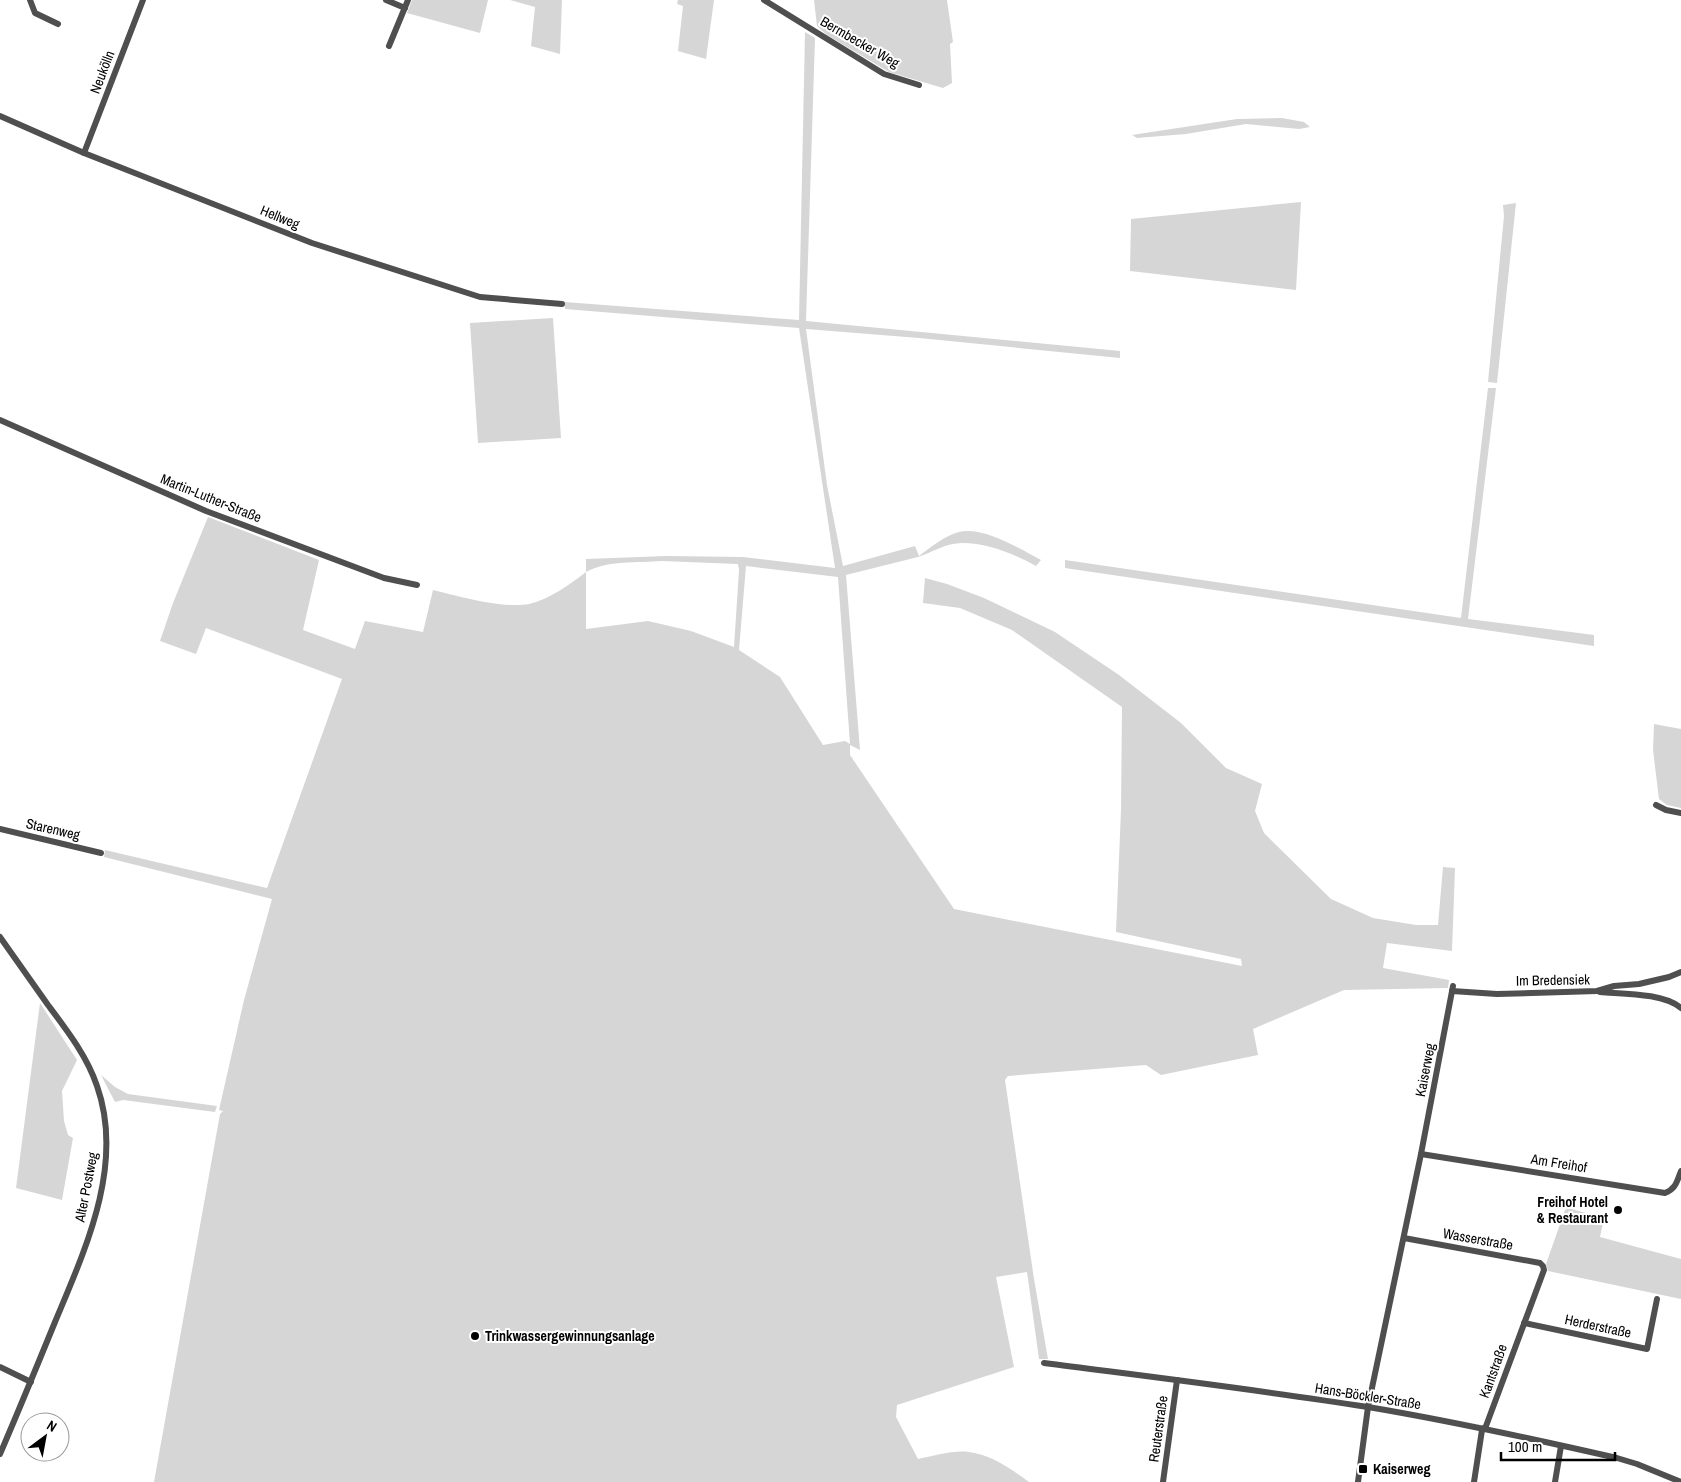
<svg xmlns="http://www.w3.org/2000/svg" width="1681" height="1482" font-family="'Archivo Narrow',sans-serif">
<rect width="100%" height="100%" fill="#fff"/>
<g fill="#d6d6d6" fill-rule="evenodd">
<polygon points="412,0 488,0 480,33 407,13"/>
<polygon points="510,0 562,0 560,54 531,46 535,7"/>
<polygon points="678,0 714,0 706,59 678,51 683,6 677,4"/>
<polygon points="814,0 947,0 953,42 950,44 952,83 943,88 889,72 827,35 817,26"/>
<path d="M805,32L815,38L806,321L1120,351V358L919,338L806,329L827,485L843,566L915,546L919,556C931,547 944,536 959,532C984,526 1020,549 1041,560L1036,566C1014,554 988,543 962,543C946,543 933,552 918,557C894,563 870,569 846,575L860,750L850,745V755L954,909L1242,966L1241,959L1116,932L1121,810L1122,707L1012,630L960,608L923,603L925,578L947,584L984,598L1055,632L1119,675L1181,723L1226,768L1262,784L1255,811L1264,833L1331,899L1373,918L1416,925H1438L1443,867L1455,868L1452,951L1387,943L1383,968L1449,980L1448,988L1344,990L1253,1029L1258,1055L1161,1075L1146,1065L1008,1076L1005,1080L1034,1279L1048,1359H1039L1027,1272L996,1277L1014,1367L897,1405L896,1417L918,1459C934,1456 952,1450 969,1452C992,1455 1011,1469 1029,1482H154L220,1114L223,1111L219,1110L244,1000L272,899L104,857L105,850L267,888L342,679L206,628L196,654L160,641L173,603L208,517L319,560L303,630L355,649L365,621L423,632L433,590C458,596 503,609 529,604C550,599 569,585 586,572V559L666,556L743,557L835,568L799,328L565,309V302L799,320ZM662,561L738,564L739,570L734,647L691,631L648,621L586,629V572C607,560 638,563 662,561ZM746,566L838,577L850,744L845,741L823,745L780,677L739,650Z"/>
<polygon points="1282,118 1304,122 1310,127 1299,129 1246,124 1186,134 1137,138 1132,135 1237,119"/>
<polygon points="1301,202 1296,290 1130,271 1131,219"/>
<polygon points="1516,203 1497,383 1488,382 1504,216 1503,205"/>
<polygon points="553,318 561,438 478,443 470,323"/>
<polygon points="1488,388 1496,388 1468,619 1594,635 1594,646 1065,568 1065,560 1461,618"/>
<polygon points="1654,724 1681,729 1681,808 1667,805 1659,799 1653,750"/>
<polygon points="40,1003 77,1060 62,1091 64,1121 68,1135 73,1138 62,1200 16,1188"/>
<polygon points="101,1075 115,1087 128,1094 217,1106 215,1112 123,1100 115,1102"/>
<polygon points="1568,1208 1604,1218 1600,1237 1681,1259 1681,1299 1548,1271 1546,1264 1565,1210"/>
</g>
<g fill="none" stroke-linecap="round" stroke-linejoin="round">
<g stroke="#4f4f4f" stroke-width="6">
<polyline points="30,0 35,13 58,24"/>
<polyline points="386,0 405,8"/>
<polyline points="764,0 884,74 919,85"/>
<polyline points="389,46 408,0"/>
<polyline points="0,116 84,153 312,243 480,297 562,304"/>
<polyline points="84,153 143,0"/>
<polyline points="0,420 206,511 384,578 417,585"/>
<polyline points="1656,805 1666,810 1681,813"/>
<polyline points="0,829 101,853"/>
<path d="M0,937C16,960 32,982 48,1005C66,1029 87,1056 97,1086C125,1165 85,1250 55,1322C37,1366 19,1410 0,1454"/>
<polyline points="1452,991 1497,994 1597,991 1614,986 1639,984 1669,977 1681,972"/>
<path d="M1600,992C1624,994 1663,993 1681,1008"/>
<path d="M1421,1154L1665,1193C1676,1189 1677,1181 1681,1171"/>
<polyline points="1404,1238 1540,1263 1543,1266 1544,1270 1486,1426 1482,1430 1474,1482"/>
<polyline points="1524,1323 1647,1349 1657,1299"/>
<path d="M1044,1363C1152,1377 1260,1390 1368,1407C1451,1421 1534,1439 1617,1458L1637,1464L1681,1482"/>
<polyline points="0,1367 31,1382"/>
<polyline points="1163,1482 1177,1380"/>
<polyline points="1358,1482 1368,1407 1421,1154 1453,986"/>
<polyline points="1555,1482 1561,1446"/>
</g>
</g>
<g fill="#000" stroke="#fff" stroke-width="2">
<circle cx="1618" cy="1210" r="5"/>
<circle cx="475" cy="1336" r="5"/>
<rect x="1358" y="1464" width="10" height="10" rx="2.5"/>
</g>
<g text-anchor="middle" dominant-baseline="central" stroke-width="4" stroke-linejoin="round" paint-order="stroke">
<g font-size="14" fill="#000" stroke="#fff">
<text transform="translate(860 42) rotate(30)">Bermbecker Weg</text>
<text transform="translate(102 72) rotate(-69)">Neukölln</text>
<text transform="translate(280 217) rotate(22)">Hellweg</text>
<text transform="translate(211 498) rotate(22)">Martin-Luther-Straße</text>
<text transform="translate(53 829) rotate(13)">Starenweg</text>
<text transform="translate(1553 980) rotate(-1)">Im Bredensiek</text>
<text transform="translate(1425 1070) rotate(-79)">Kaiserweg</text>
<text transform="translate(1559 1163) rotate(9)">Am Freihof</text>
<text transform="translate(86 1187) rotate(-79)">Alter Postweg</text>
<text transform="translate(1478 1239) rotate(10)">Wasserstraße</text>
<text transform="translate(1598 1326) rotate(12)">Herderstraße</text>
<text transform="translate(1493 1371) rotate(-70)">Kantstraße</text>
<text transform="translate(1368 1396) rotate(9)">Hans-Böckler-Straße</text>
<text transform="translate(1158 1429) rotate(-82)">Reuterstraße</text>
</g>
<g font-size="14" font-weight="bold" fill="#000" stroke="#fff" text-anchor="start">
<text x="1608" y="1202" text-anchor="end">Freihof Hotel<tspan x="1608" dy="16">&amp; Restaurant</tspan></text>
<text x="485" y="1336">Trinkwassergewinnungsanlage</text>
<text x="1373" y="1469">Kaiserweg</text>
</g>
</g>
<g transform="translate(45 1437) rotate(32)"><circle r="24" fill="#ffffff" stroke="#999999"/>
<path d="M0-4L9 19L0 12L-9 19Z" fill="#000000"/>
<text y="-8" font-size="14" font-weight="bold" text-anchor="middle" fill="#000000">N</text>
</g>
<path d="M1501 1452v8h114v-8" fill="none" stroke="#000000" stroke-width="2.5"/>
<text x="1508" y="1452" font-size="15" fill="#000000" stroke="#ffffff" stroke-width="4" paint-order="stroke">100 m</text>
</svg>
